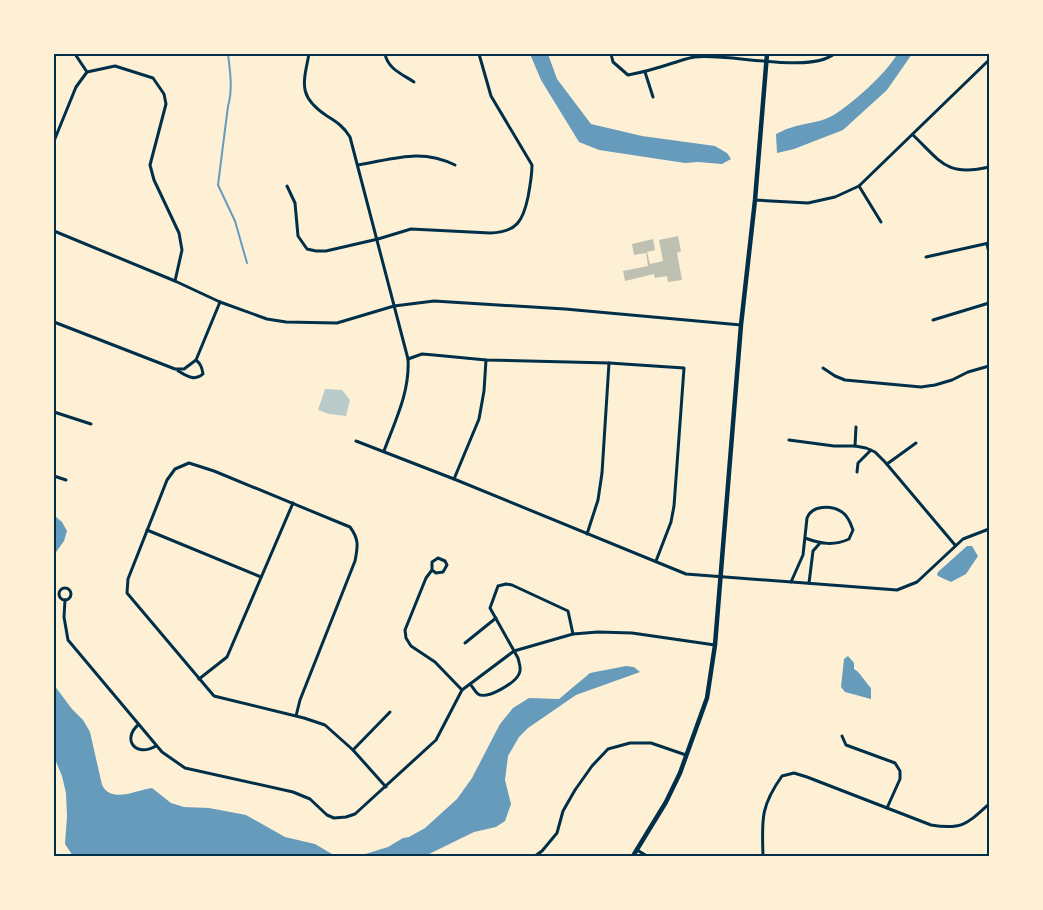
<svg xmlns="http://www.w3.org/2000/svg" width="1043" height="910" font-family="'DM Sans',sans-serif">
<rect width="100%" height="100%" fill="#fdf0d5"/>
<polygon fill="#b9caca" points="325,389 342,390 350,400 346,416 329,414 318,410"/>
<g fill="#669bbc">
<polygon points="530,54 548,54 557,79 591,124 642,136 715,146 727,153 731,159 722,164 698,162 685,163 599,150 579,142 541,80"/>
<path d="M897,54H912L887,90L843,130L794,149L777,153L776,134C781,132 785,129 790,128C804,123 819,123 832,116C851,105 887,73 897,54Z"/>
<polygon points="55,516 62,522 67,531 64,541 54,555 54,517"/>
<polygon points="967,546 972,546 978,556 966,574 951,582 940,577 937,575 938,572"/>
<path d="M848,656L854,663V669C859,671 866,683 871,688V699L845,692L841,687L844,659Z"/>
<path d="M626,666L634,667L640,672L576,695L528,728L519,737L508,756L505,780L511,804L505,821L496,827L474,832L425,856H73L65,844L67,816L66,793L62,776L54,757V685L72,709L83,720L90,732L102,785C112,804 136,790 152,788L171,803L184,807L209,808L246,815L285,837L315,844L332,854L337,856L362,855L388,847L403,838L409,837L425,828L457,799L472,778L500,724L513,708L529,698L559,699L590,673Z"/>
</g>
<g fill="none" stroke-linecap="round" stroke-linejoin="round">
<path stroke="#669bbc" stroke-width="2" d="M228,54C230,71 233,89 228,106L218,185L235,221L247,263"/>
</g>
<polygon fill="#bec0b2" points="678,236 681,251 677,253 682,280 668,282 667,276 655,278 654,274 625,281 623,271 648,266 646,253 634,255 632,244 653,239 655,250 647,252 650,264 663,261 659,240"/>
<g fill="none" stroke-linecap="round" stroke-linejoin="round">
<g stroke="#003049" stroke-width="3">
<polyline points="75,54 87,72"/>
<path d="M309,54C303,84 298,97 327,116C337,122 344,127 350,137L408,359C410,392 395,421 384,451"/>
<path d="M385,54C388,69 402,74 414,82"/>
<path d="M611,54L613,62L628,75C644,72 658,68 673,63C680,61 687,58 695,57C729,53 809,74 834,54"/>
<polyline points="645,72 653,97"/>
<path d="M913,135C941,162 947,177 989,167"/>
<polyline points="54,141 76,87 87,72 115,66 153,78 164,94 166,104 150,165 154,180 179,233 182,250 175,281"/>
<path d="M358,165C394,159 421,148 455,165"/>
<path d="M287,186L295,203L298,236L307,249L316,251H326L378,239L411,229L490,233C517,232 523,221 528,197C530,186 532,176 532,165L491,96L479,54"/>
<polyline points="859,186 881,222"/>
<polyline points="755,200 808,203 835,197 859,186 989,60"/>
<polyline points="54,231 175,281 220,302 267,319 286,322 337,323 394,306 434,301 565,309 741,325"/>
<polyline points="987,244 989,253"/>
<polyline points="926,257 989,243"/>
<polyline points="933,320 989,303"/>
<polyline points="54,322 175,369 184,369 196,360 220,302"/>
<polyline points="408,359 422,354 434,355 486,360 609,363 684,368 674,506 671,522 656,561"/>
<polyline points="823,368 835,376 845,380 921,387 935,385 952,380 968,372 989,366"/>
<path d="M178,371C186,375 194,382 203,374C202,368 201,364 196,360"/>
<polyline points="54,412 91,424"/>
<polyline points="789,440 834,446 855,446 866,448 875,452 885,462 955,545"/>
<polyline points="356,441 454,479 686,574 897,590 917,582 963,539 989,529"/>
<polyline points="855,446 856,427"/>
<polyline points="887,464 916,443"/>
<polyline points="857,472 858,463 871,450"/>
<polyline points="54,476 66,480"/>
<polyline points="454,479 479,419 484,391 486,360"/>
<polyline points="147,530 261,577"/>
<polyline points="587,534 598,500 602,473 609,363"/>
<polyline points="432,570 436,573 443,572 447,565 445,561 438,558 432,562 432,570 426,578 405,630 406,638 411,646 435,662 462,690"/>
<path d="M791,582L803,555L807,518C812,505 831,505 842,512C848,516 851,524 853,530L849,539C834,546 821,544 805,538"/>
<polyline points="809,583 813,551 820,543"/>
<circle cx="65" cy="594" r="6"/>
<polyline points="65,600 64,617 68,640 162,752 185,768 293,792 310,799 327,815 334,818 346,817 355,814 436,740 462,690 514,651 573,634 598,632 632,633 715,645"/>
<polyline points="465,643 496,618"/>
<polyline points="199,679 227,657 293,503"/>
<path d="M470,684C473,687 475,692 478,694C487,700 515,683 519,674C522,669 519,663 518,658L490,608L498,586L506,584L512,585L568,611L573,634"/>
<path d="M296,716L300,700L355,561C358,546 359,539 350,527L214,471L189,463L175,469L167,480L128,579L127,593L214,696L304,718L325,725L353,750L386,787"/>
<path d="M138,725C122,739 135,758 156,746"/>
<polyline points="842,736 846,745 895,763 900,771 900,779 887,808"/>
<polyline points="353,750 390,712"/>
<polyline points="637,850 647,856"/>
<polyline points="535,856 542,851 557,833 563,811 575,790 592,766 608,749 630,743 651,743 686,755"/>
<path d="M763,856C762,820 760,807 782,776L794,773L807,777L931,825C962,830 967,824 989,804"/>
</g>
<polyline stroke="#003049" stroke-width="4.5" points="633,856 666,802 680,773 707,698 715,645 741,325 755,200 767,54"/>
</g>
<rect width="1043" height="910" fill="none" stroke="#fdf0d5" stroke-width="110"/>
<rect x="55" y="55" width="933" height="800" fill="none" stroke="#003049" stroke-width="2"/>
</svg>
